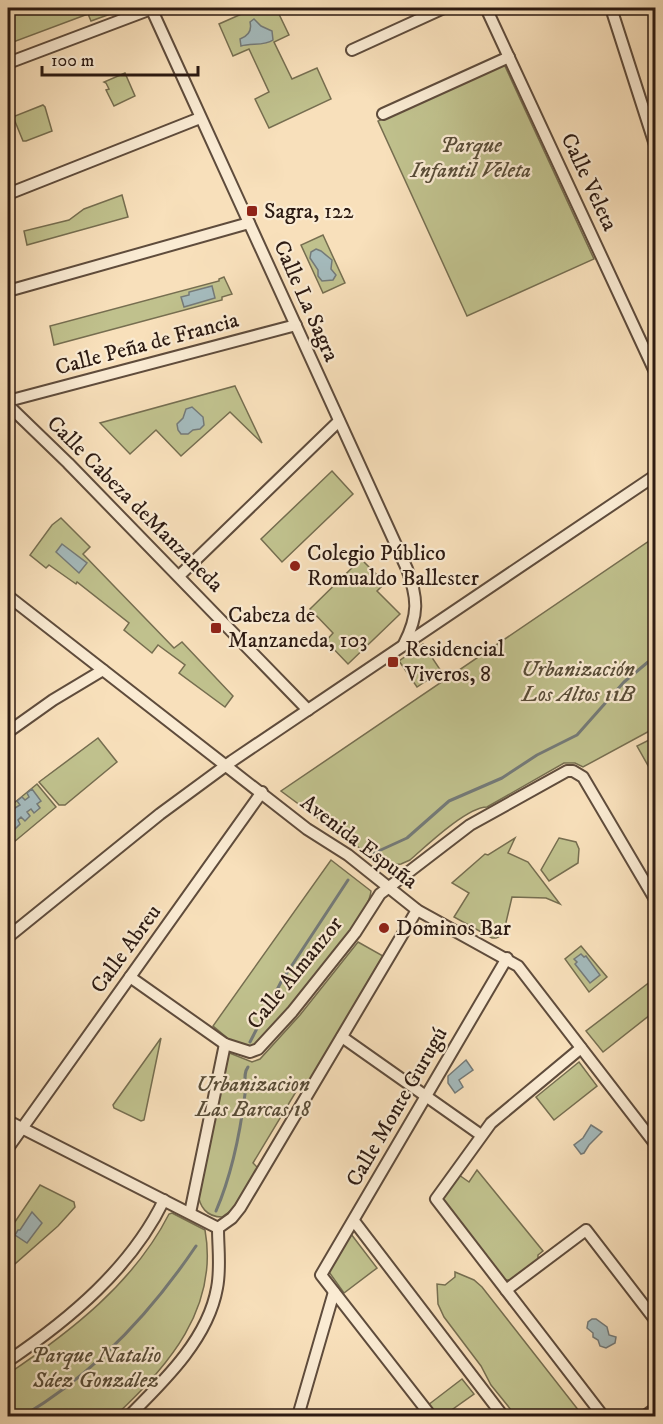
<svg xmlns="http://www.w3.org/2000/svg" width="663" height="1424" font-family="'IM FELL DW Pica',serif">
<rect width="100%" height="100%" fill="#f8e0bb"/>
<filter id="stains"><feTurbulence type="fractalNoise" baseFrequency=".00333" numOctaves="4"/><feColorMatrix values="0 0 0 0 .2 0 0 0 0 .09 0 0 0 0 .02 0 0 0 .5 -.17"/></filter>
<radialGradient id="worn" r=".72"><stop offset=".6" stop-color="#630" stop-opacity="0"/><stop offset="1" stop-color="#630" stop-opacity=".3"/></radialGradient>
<g fill="#c0c18d" stroke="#766e50" stroke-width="1.5">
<polygon points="8,8 127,8 91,21 88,14 8,44"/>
<polygon points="255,8 276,8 289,35 274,42 292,79 317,68 331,99 269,128 255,99 269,92 249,49 233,56 219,24"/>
<polygon points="504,64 594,259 467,316 378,121"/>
<polygon points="125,73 135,96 114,106 106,90 109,89 106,83 104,82"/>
<polygon points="43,105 45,107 52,131 26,141 23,141 14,119 15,116"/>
<polygon points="122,195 128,217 27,245 24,231 69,220 84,209"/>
<polygon points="323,235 345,283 323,293 301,245"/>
<polygon points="224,277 232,294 222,297 222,300 54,345 50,326 219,281 219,279"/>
<polygon points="235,386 262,443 230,412 181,456 156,430 130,454 100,423"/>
<polygon points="332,471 353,494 282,562 261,539"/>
<polygon points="61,518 90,547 83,554 174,648 182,642 233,696 225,707 179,673 185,665 158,645 152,653 124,630 129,623 77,582 76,584 49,565 46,568 30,555 52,525"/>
<path d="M655,537V728L583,767L575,763H564L487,807C467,807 426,846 410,860L401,864L392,865L380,862L335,831L281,791Z"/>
<polygon points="361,559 385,583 377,591 400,614 348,664 326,641 333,633 310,609"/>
<polygon points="423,644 441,671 417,687 399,661"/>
<polygon points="655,737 655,778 637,746"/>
<polygon points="98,738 117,762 65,805 59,805 39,782"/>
<polygon points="37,784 56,807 14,842 8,833 8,808"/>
<polygon points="515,838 508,853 528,862 560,904 546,898 512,897 503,935 496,938 492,938 454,917 469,893 452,883 485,854 488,855"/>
<polygon points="559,838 576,842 579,849 578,863 549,881 541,870"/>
<path d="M331,860L371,891C369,921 279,1021 255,1048L231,1041L213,1026Z"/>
<path d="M358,942L383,956L309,1082L303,1080L253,1163L258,1168L233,1209L222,1217C207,1217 199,1207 198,1192L227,1052L252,1062L260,1059L300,1015Z"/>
<polygon points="581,946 607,977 589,992 565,959"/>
<polygon points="655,978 655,1011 603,1052 586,1031"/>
<polygon points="161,1038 144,1120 141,1121 114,1108 113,1105"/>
<polygon points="579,1062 597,1086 554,1120 536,1097"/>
<polygon points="477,1170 543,1251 538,1255 538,1260 510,1280 505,1280 442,1199 459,1175 469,1182"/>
<polygon points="40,1185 74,1202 75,1207 58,1226 8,1270 8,1232"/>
<path d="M172,1213L205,1230C219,1308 168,1367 115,1416H8V1374C70,1332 134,1283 169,1214Z"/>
<polygon points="351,1234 377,1268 344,1293 329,1272"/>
<polygon points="455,1272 474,1280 482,1287 583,1416 516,1416 491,1385 481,1366 444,1317 438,1304 437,1284 445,1285 455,1277"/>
<polygon points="462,1379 474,1394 443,1416 437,1416 428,1405"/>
</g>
<g fill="#a4babc" stroke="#747a78" stroke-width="1.5">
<path d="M254,19L261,26L272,31L273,40C265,46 251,43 241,46L240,39C248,36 252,30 250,22Z"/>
<polygon points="316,249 321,251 332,260 331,269 336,275 333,280 322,281 318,276 318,270 310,258 311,252"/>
<polygon points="212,286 215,298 184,307 181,297 189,295 189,292"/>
<polygon points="192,407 203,417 204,425 200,429 193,430 188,434 181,434 178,430 177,424 183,418 186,409"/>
<polygon points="62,544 87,563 79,573 56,552"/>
<polygon points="32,789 41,801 37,804 40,808 34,813 31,809 27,812 30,816 25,821 21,817 18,820 20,824 15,829 8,820 8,815 10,812 8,809 12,805 15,808 20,805 17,801 22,797 25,800 29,797 27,793"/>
<polygon points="581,954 584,957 586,956 600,975 590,983 575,964 577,962 574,959"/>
<polygon points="466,1060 473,1070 459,1080 463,1087 455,1093 448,1083 448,1076"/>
<polygon points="591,1125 602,1132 589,1145 584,1153 581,1154 574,1145 583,1138"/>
<polygon points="32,1212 42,1223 27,1243 15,1235 18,1230 20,1230"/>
<polygon points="592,1319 596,1319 607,1327 609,1335 616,1337 615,1343 606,1348 600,1346 598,1340 593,1337 593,1333 587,1328 588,1322"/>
</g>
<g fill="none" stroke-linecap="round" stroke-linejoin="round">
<g stroke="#747a78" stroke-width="3">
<polyline points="372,854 407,838 449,801 502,778 537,755 577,735 624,682 648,662 656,658"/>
<polyline points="250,1042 281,982 348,880"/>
<path d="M216,1211C232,1174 240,1134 245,1094C247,1084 242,1075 248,1067"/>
<path d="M23,1416C94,1374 150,1314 196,1246"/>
</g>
<g stroke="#5f4c3c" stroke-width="14">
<g id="minor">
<path d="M151,8L407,569C418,598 419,615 404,644"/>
<polyline points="486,8 656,374"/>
<polyline points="611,8 656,148"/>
<polyline points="352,50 444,8"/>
<polyline points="8,63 151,9"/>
<polyline points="383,114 509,57"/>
<polyline points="8,194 200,118"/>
<polyline points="8,291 249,223"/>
<polyline points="8,401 296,325"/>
<polyline points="8,405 68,463 308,710"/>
<polyline points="179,576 339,421"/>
<polyline points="8,596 307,829 348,855 417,910 518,966 656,1145"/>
<polyline points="8,732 53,700 103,670"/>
<polyline points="8,937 160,814 232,761 656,475"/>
<polyline points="130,977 225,1044 250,1052 258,1049 292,1012 355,933 380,894 470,825 567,771 573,771 583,777 656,901"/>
<polyline points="342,1037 481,1135"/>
<polyline points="581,1048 491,1123 436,1199 603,1416"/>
<polyline points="8,1121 218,1228"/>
<polyline points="8,1148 262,792"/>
<polyline points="190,1213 225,1044"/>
<polyline points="354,1221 503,1416"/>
<polyline points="218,1228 232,1218 240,1208 417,910"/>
<polyline points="506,1290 586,1230 656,1321"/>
<path d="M8,1361C70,1319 131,1268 164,1200"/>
<path d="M129,1416C164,1381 208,1339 217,1288C221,1268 218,1248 218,1228"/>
<polyline points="298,1416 334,1292"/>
<polyline points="431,1416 321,1275 507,958"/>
<polyline points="645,1416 656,1408"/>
</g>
</g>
<use href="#minor" stroke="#faebd3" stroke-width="10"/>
</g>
<g fill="#8f2418" stroke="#faebd3" stroke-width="2">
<rect x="246" y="205" width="12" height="12" rx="3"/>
<circle cx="295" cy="566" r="6"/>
<rect x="210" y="622" width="12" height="12" rx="3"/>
<rect x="387" y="656" width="12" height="12" rx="3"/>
<circle cx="384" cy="928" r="6"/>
</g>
<g text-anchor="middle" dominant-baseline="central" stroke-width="4.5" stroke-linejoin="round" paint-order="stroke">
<g font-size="22" font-style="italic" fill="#584c37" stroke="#faebd3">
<text x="471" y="145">Parque<tspan x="471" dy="25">Infantil Veleta</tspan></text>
<text x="578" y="669">Urbanización<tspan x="578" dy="25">Los Altos 11B</tspan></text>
<text x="253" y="1084">Urbanizacion<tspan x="253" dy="25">Las Barcas 18</tspan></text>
<text x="96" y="1355">Parque Natalio<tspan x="96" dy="25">Sáez González</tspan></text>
</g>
<g font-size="22" fill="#2c1a12" stroke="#faebd3">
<text transform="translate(589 182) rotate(65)">Calle Veleta</text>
<text transform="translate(306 301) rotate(66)">Calle La Sagra</text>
<text transform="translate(147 344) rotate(-15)">Calle Peña de Francia</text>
<text transform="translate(135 504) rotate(45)">Calle Cabeza deManzaneda</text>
<text transform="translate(359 842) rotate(37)">Avenida Espuña</text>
<text transform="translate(126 949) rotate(-54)">Calle Abreu</text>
<text transform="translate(295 973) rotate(-51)">Calle Almanzor</text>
<text transform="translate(397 1107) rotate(-60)">Calle Monte Gurugú</text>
</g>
<g font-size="22" fill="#2c1a12" stroke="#faebd3" text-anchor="start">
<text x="264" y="211">Sagra, 122</text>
<text x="307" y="553">Colegio Público<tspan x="307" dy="25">Romualdo Ballester</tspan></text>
<text x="228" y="615">Cabeza de<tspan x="228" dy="25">Manzaneda, 103</tspan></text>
<text x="405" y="649">Residencial<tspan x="405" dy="25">Viveros, 8</tspan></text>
<text x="396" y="928">Dominos Bar</text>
</g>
</g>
<rect width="663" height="1424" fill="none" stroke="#f8e0bb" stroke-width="30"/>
<rect x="9" y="9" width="645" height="1406" fill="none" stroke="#2c1a12" stroke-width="3"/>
<rect x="15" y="15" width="633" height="1394" fill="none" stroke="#2c1a12" stroke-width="1.5"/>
<path d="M42 66v9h156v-9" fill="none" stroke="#2c1a12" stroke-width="3"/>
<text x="51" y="66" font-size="18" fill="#2c1a12" stroke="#faebd3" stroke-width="4.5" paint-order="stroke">100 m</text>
<rect width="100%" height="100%" filter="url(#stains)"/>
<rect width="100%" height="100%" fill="url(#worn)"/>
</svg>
